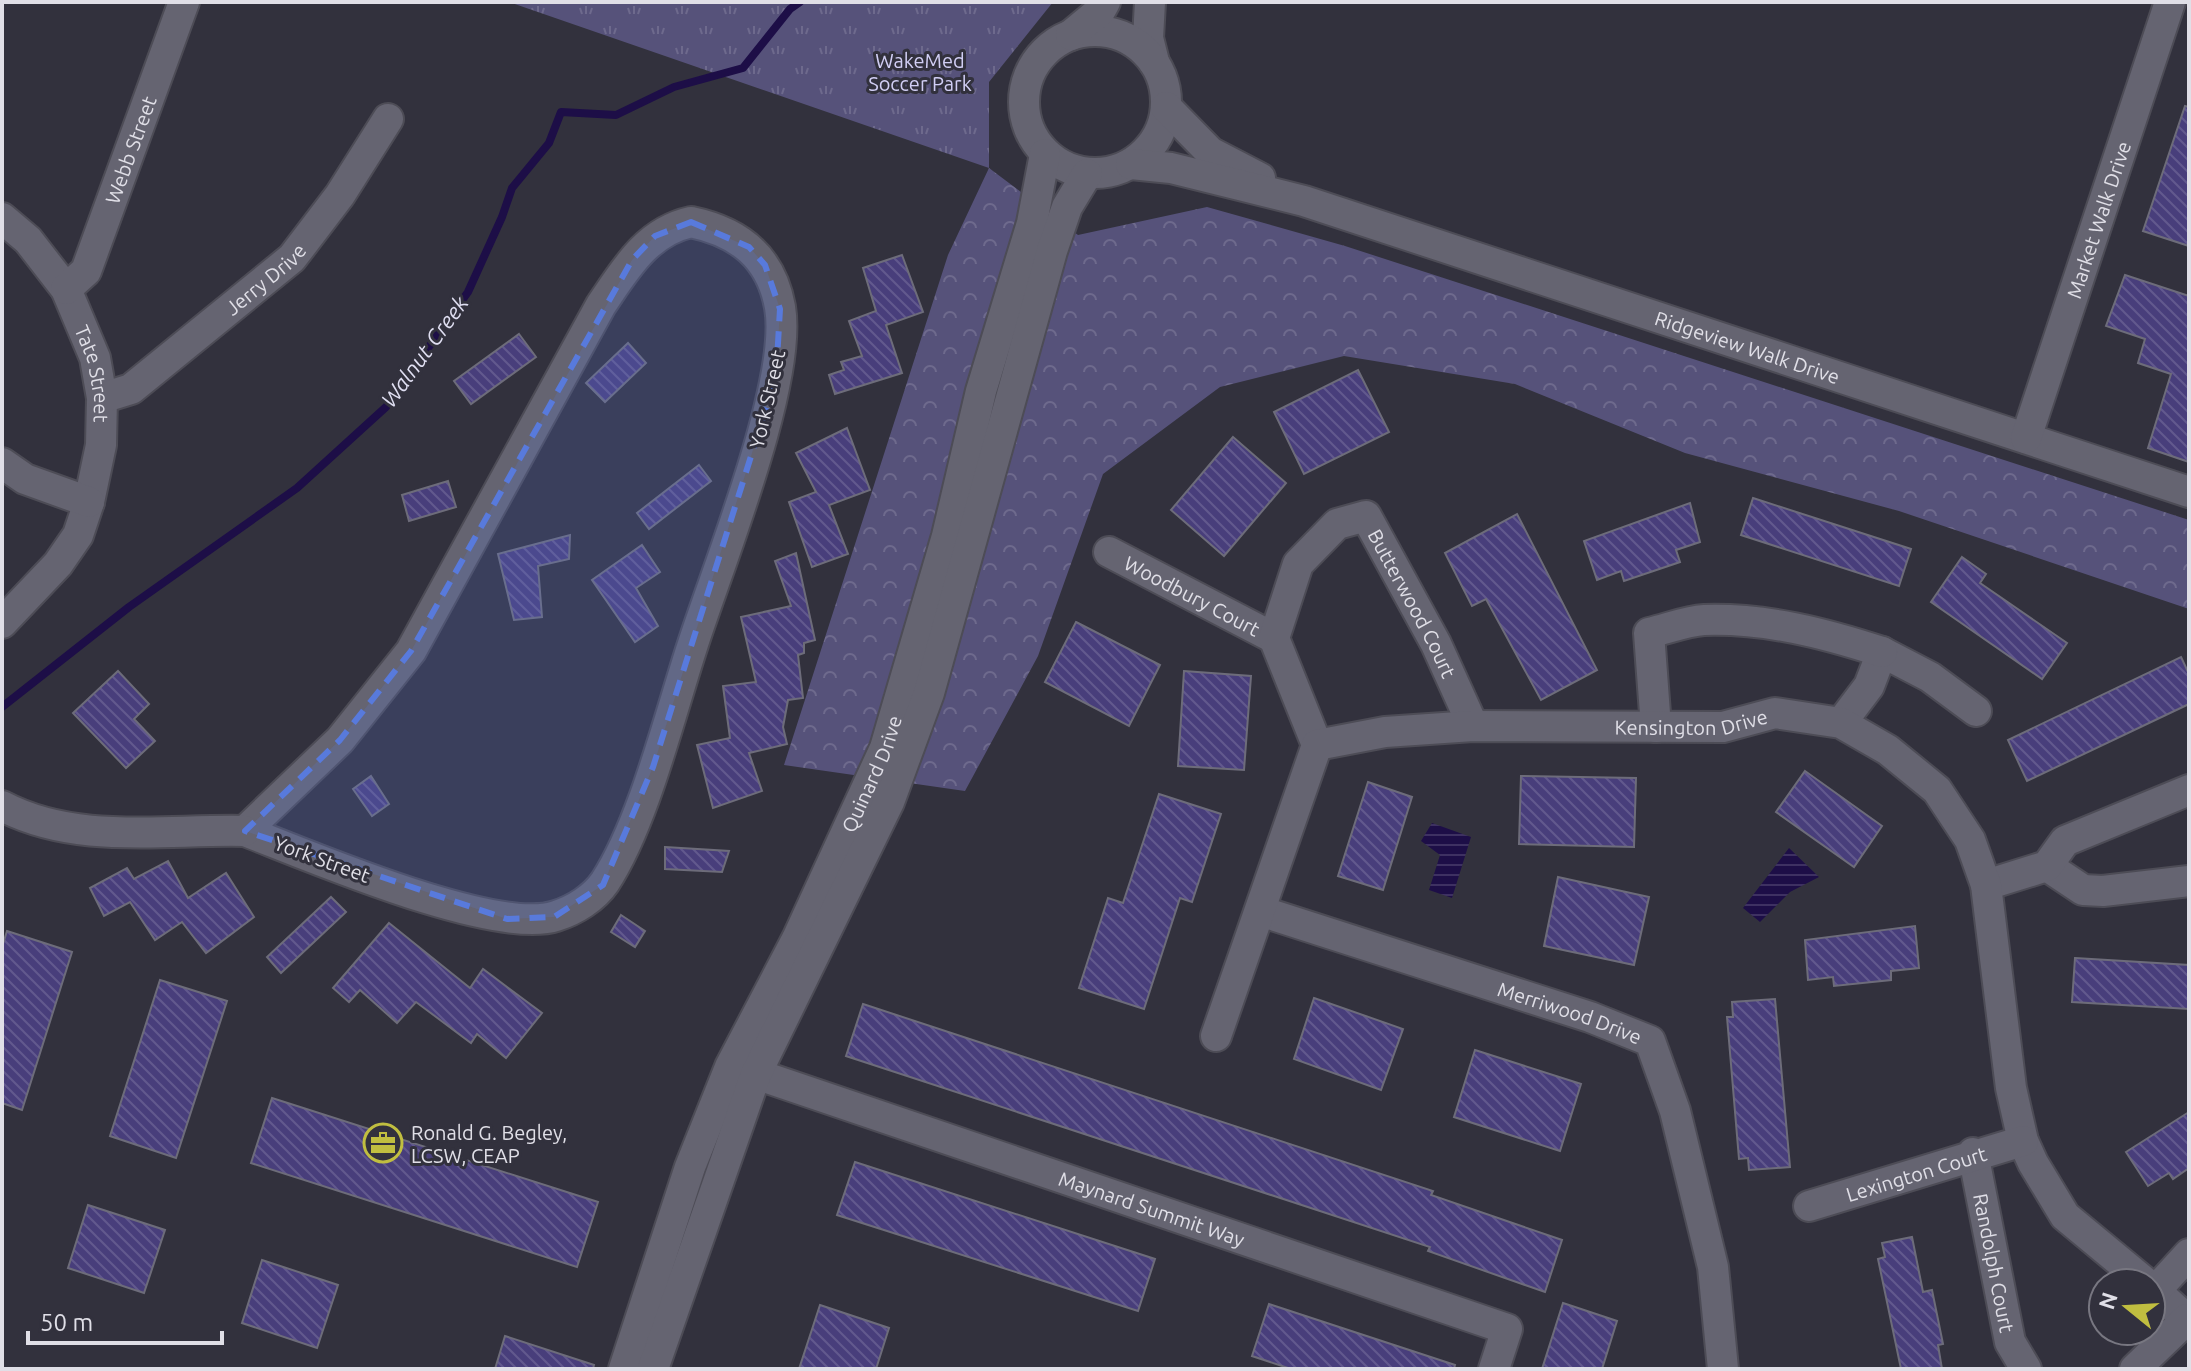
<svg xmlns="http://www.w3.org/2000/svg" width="2191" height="1371" font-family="Ubuntu,sans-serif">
<defs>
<pattern id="grass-tufts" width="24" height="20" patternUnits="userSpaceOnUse" patternTransform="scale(2)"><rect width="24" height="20" fill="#56527a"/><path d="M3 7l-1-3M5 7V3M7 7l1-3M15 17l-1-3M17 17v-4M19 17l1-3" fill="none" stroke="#6e6a8d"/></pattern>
<pattern id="forest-crowns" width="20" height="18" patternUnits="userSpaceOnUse" patternTransform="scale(2)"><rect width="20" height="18" fill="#56527a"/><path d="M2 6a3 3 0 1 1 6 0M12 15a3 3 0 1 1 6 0" fill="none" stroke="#6e6a8d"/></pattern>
<pattern id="water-rules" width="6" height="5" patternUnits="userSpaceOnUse" patternTransform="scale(2)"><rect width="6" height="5" fill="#1d0e47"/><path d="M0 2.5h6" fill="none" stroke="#3e3162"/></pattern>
<pattern id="building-back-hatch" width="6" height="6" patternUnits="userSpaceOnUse" patternTransform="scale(2)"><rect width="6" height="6" fill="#483e7b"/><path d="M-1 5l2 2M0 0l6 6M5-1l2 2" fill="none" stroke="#62598e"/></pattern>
</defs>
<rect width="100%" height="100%" fill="#32313d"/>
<polygon fill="url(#grass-tufts)" points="509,2 1053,2 989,82 989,168"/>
<polygon fill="url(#forest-crowns)" points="989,168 1078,235 1207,207 1345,246 2189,520 2189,609 1899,511 1685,453 1515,384 1344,356 1220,387 1103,474 1038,656 965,791 784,765 948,255"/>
<g fill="url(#water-rules)">
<polygon points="1432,823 1471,837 1452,898 1429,890 1440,855 1421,841"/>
<polygon points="1789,848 1819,877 1790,892 1760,922 1743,908"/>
</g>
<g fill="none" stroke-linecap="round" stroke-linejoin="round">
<polyline stroke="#1d0e47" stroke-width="8" points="2,707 129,607 297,488 386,407 468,292 502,217 512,188 549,143 561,112 616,115 674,87 743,68 790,9 800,2"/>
</g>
<g fill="url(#building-back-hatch)" stroke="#6d6c7a" stroke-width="2">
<polygon points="2185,106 2189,107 2189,246 2143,231"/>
<polygon points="902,255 923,312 886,325 902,373 835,394 829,375 844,370 841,362 862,356 849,321 876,311 863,268"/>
<polygon points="2125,275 2189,296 2189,462 2148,448 2171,374 2138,363 2145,339 2106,326"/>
<polygon points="519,334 536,357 471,404 454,381"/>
<polygon points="628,343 646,363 605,402 586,383"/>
<polygon points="1358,370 1389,432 1304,474 1274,412"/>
<polygon points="847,428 870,490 829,505 848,554 812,567 789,502 816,492 796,453"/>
<polygon points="1233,437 1286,483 1224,556 1171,510"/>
<polygon points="699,465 711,481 649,529 637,513"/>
<polygon points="448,481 456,507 409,521 402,495"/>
<polygon points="1753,498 1911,549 1899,586 1741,535"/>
<polygon points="1690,503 1700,542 1676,550 1680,562 1624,581 1621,571 1597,580 1584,541"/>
<polygon points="1517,514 1597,670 1541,700 1486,599 1472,606 1445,553"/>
<polygon points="570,535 569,559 538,566 542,617 514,620 498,554"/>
<polygon points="642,545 660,572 636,588 658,626 635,642 592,580"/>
<polygon points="796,553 815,640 804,643 804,653 798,655 803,698 788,700 783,727 787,744 749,753 762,791 713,808 697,745 730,738 723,686 756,682 741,617 791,606 775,561"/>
<polygon points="1962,557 1986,574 1980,583 2067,643 2042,679 1931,602"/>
<polygon points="1076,622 1160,665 1129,726 1045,682"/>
<polygon points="2181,657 2189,674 2189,704 2027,781 2008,740"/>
<polygon points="118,671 149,704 134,719 155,741 126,768 73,713"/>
<polygon points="1184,671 1251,676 1244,770 1178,766"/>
<polygon points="1805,771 1882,826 1854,867 1776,812"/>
<polygon points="371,776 389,804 372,816 353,789"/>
<polygon points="1521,776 1636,778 1634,847 1519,844"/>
<polygon points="1368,782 1412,797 1383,890 1338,876"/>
<polygon points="1159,794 1221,814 1192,902 1180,898 1144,1009 1079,988 1108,898 1123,903"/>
<polygon points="665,847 729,851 722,872 665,869"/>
<polygon points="168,861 188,898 226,873 254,917 206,953 182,922 155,940 130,902 104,916 90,888 127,868 134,879"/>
<polygon points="1558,877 1649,897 1634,965 1544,946"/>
<polygon points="331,897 346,912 281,973 267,957"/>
<polygon points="621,915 645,931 635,947 611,932"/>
<polygon points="389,923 470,988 483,969 542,1013 506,1058 477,1034 471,1043 416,1002 397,1023 360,990 349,1002 333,988"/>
<polygon points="1915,926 1919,968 1891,971 1891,980 1834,986 1833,977 1808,980 1805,940"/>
<polygon points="7,931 72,952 22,1110 2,1103 2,947"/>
<polygon points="2075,958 2189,965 2189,1009 2072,1002"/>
<polygon points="160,980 227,1001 176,1158 110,1136"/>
<polygon points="1314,998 1403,1029 1381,1090 1294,1059"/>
<polygon points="1775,999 1790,1167 1749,1170 1748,1158 1739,1159 1727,1017 1733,1017 1732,1002"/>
<polygon points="863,1004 1433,1191 1431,1195 1562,1240 1545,1292 1428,1251 1430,1247 846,1056"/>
<polygon points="1475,1050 1581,1084 1560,1151 1454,1117"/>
<polygon points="272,1098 598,1202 577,1267 251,1163"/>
<polygon points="2189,1112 2189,1168 2173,1179 2169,1173 2148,1186 2126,1152"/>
<polygon points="855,1162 1155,1259 1138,1311 837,1215"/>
<polygon points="88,1205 165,1230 144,1293 68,1268"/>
<polygon points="1912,1237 1923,1292 1932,1290 1943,1344 1938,1345 1942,1369 1901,1369 1878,1259 1885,1257 1882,1243"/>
<polygon points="262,1260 338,1285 317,1348 242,1323"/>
<polygon points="1563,1303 1617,1321 1602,1369 1542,1369"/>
<polygon points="1269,1304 1455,1365 1454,1369 1291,1369 1252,1356"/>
<polygon points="820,1305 889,1328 876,1369 799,1369"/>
<polygon points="505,1336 594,1365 593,1369 495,1369"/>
</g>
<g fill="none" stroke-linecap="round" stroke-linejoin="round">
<g stroke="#4d4c56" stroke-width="34">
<g id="minor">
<polyline points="1150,2 1148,38 1154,62"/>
<circle cx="1095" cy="102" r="71"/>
<polyline points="1071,35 1100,11 1105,2"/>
<polyline points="1166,107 1210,152 1260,178"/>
<path id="s1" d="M1131,164L1171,168L1304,201L2189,492"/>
<path id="s2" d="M2,218L28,240L66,289L95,358L102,398L101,445L89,502L78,535L58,564L2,623"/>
<path d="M691,222C739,232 771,257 780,307C793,382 718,566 693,644C670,714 644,822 605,882C594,898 575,910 556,916C495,936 310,856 245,831L340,740L411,651L601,305C625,270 646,232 691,222Z"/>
<path id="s3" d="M66,289L86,271L184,2"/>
<path id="s4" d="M102,398L131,389L292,258L340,195L388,119"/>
<path id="s5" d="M2026,438L2170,2"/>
<polyline points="2,463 25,479 89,502"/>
<path id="s6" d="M1109,552L1274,638"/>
<polyline points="1841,723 1869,686 1882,652 1930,677 1976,711"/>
<path d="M1656,727L1649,633C1667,629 1686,621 1704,620C1766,618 1824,633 1882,652"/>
<path id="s7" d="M1317,745L1274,638L1298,564L1337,524L1366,516L1436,644L1473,726"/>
<path d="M2,806C76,845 164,829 245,831"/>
<polyline points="2047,866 2083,890 2103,891 2189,881"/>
<polyline points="1986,885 2047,866 2065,841 2189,790"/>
<path id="s8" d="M1260,911L1590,1017L1650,1041L1675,1111L1713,1267L1723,1369"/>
<path id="s9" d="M1216,1036L1317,745L1385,732L1473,726L1723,727L1775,713L1841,723L1888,750L1937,790L1970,840L1986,885L2011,1088L2023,1141L2033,1163L2065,1216L2146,1283"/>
<path id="s10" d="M756,1074L1507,1329L1494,1369"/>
<path id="s11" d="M1973,1153L2010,1342L2026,1369"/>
<path id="s12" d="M1809,1206L2023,1141"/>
<polyline points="2151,1287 2189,1321"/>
<polyline points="2155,1291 2189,1254"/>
<path id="s13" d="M624,1369L690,1167L730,1067L797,939L885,748L947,536L981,391L1032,223L1045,154"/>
<polyline points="653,1369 756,1074 889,802 929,693 1052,251 1067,207 1087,174"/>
<polyline points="2135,1369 2187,1319"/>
</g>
</g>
<use href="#minor" stroke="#656471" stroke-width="30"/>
</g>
<path fill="#587adc" fill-opacity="0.2" stroke="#587adc" stroke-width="6" stroke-dasharray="16 10" stroke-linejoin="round" d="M691,222L749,247L765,265L780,309L776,377L653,767L603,885L554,917L507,919L245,831L340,740L411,651L632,260L655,236Z"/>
<defs>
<g id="office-ring" transform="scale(2)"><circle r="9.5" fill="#32313d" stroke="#c0be40" stroke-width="1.5"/><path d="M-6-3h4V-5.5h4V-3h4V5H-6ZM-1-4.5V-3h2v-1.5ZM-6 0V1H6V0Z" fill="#c0be40"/></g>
</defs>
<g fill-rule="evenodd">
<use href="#office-ring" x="383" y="1143"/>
</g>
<g text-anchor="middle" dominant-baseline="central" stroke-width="6" stroke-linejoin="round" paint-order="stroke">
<g font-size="20" fill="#d1cef4" stroke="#32313d">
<text x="920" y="60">WakeMed<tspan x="920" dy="23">Soccer Park</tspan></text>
</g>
<g font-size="20" fill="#e0dfe7" stroke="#32313d">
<text stroke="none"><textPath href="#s3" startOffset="156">Webb Street</textPath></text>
<text stroke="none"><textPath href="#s5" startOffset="230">Market Walk Drive</textPath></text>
<text stroke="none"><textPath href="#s4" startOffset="204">Jerry Drive</textPath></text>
<text stroke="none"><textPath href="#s1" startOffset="644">Ridgeview Walk Drive</textPath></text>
<text stroke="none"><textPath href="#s2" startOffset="186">Tate Street</textPath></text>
<text transform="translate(767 399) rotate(-77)">York Street</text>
<text stroke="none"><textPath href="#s6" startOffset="94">Woodbury Court</textPath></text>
<text stroke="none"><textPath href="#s7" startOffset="378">Butterwood Court</textPath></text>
<text stroke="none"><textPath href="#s9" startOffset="684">Kensington Drive</textPath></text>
<text stroke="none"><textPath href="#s13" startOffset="646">Quinard Drive</textPath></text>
<text transform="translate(322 859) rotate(20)">York Street</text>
<text stroke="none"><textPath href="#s8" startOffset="326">Merriwood Drive</textPath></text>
<text stroke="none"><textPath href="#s12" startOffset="112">Lexington Court</textPath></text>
<text stroke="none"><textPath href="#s10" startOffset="418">Maynard Summit Way</textPath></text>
<text stroke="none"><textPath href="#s11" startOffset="112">Randolph Court</textPath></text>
</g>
<g font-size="20" fill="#e0dfe7" stroke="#32313d" text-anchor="start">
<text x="411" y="1132">Ronald G. Begley,<tspan x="411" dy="23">LCSW, CEAP</tspan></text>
</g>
<g font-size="22" font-style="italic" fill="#dfdef1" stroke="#32313d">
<text transform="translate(424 351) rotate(-54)">Walnut Creek</text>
</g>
</g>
<rect width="2191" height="1371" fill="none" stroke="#e0dfe7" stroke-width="8"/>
<g transform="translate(2127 1307) rotate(288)"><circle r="38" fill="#32313d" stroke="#787781" stroke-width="2"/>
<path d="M0-6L14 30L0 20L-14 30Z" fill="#c0be40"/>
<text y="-12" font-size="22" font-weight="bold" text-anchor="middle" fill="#e0dfe7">N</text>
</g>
<path d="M28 1331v12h194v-12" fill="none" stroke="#e0dfe7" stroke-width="4"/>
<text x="40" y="1331" font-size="24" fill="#e0dfe7" stroke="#32313d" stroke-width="6" paint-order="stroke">50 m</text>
</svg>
